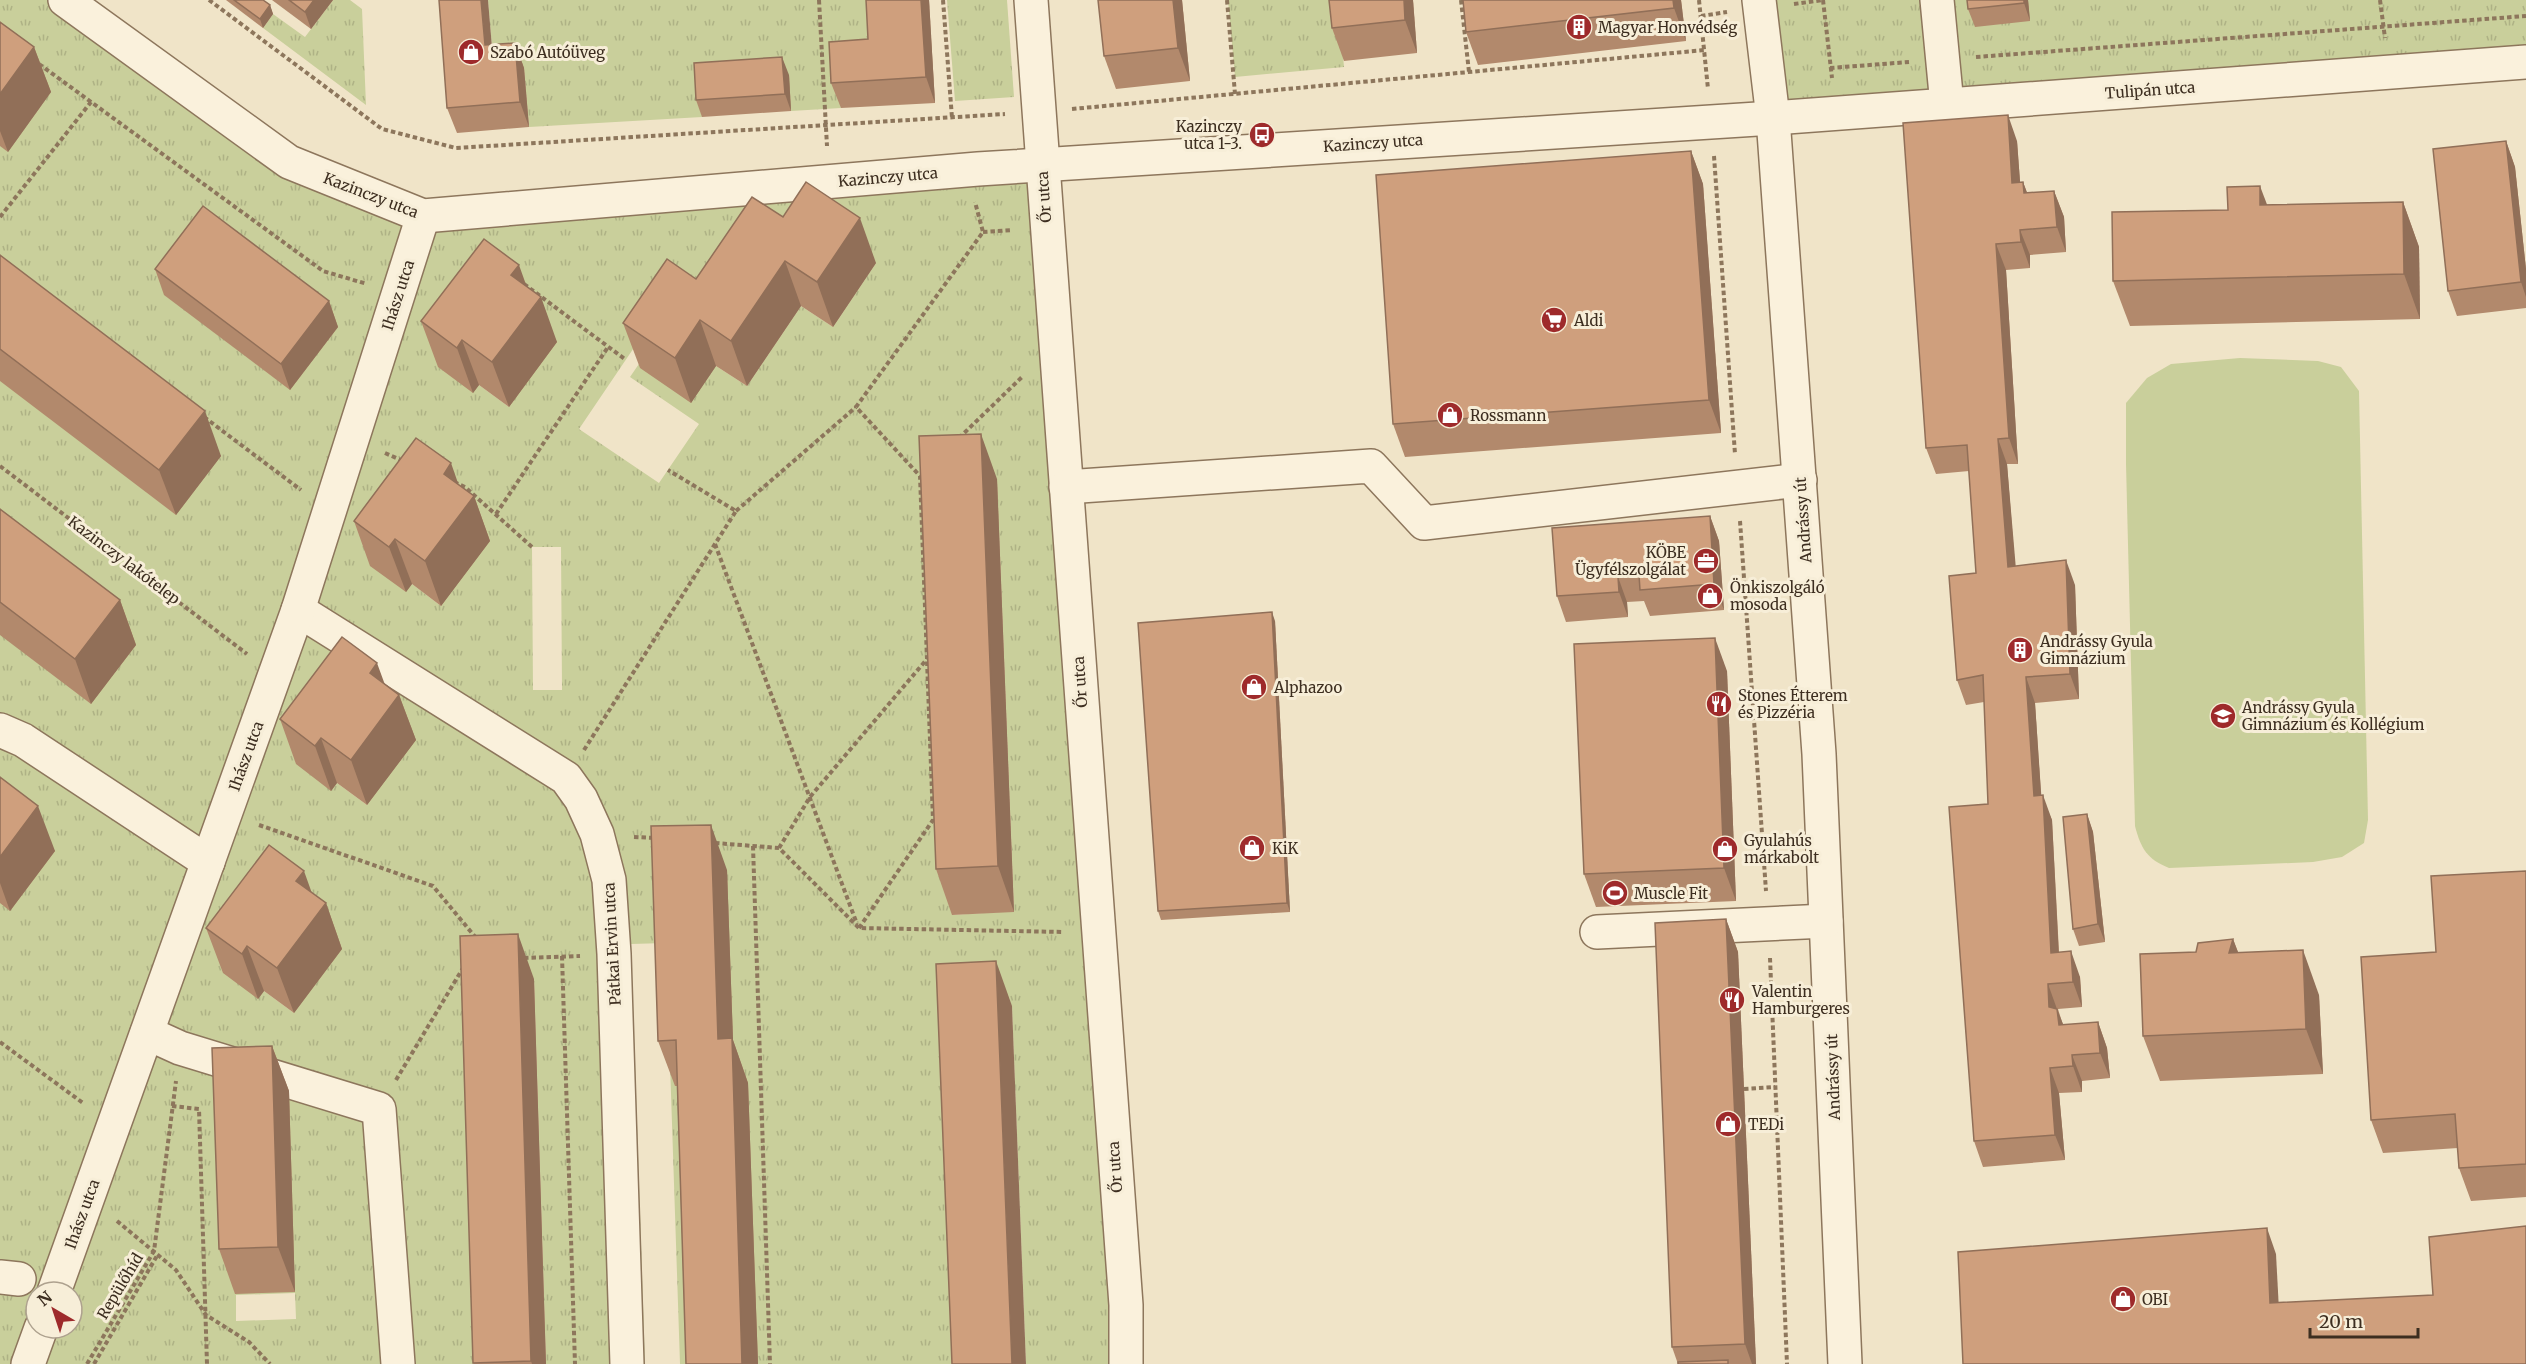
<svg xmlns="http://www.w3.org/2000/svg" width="2526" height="1364" font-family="Merriweather,serif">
<defs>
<pattern id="grass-tufts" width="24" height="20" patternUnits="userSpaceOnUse" patternTransform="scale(1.5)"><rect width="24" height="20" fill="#c9cf9b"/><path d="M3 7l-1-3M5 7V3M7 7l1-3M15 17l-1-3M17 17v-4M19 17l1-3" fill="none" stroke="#aeb285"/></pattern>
</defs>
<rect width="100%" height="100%" fill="#f0e4c8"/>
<g fill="url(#grass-tufts)" fill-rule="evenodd">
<polygon points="0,0 54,0 285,168 415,219 47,1292 36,1292 36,1322 21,1364 0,1364"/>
<polygon points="333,0 350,0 362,9 366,105 263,28 273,14 305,37"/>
<polygon points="488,0 874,0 877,65 838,67 841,108 791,111 700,80 702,117 529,127 524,69 494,71"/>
<polygon points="947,0 1007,0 1014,97 955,101"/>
<polygon points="1228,0 1338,0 1344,67 1235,77"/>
<polygon points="1765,0 2526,0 2526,56 1778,112"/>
<path d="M1039,170L1121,1364H1026L1012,1007L967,1364H680L666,943L631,944L645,1364H546L534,979L488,1364H34L47,1328H72V1292H59L427,220ZM876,263L833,327L801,306L747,386L716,366L683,305ZM675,287L686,295L630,377L699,424L659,483L579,429ZM535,310L509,407L479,385L473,393ZM460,519L441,606L412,584L405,592ZM999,532L1014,911L953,915L952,914ZM532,547H561L562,690H533ZM386,718L367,805L337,783L331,790ZM313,926L294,1013L264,991ZM295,1293L296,1319L236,1321V1295Z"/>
</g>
<path fill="#c9cf9b" d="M2240,358L2318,361L2341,367L2359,391L2368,820L2364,843L2342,857L2313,862L2169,868C2147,859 2141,849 2135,826L2126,464V403L2147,378L2171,364Z"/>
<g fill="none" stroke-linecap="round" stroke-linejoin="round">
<g stroke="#8d765c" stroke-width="36">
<g id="minor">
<polyline points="65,0 289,162 423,216 978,169 1773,118 2526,62"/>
<polyline points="1031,0 1126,1305 1126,1364"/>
<polyline points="1759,0 1773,118 1819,754 1845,1364"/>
<polyline points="1937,0 1947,105"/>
<polyline points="1066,487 1371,466 1424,523 1800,480"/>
<polyline points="298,610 566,778 581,799 597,834 609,880 614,954 627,1364"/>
<polyline points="0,730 23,740 208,862"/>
<polyline points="1597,932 1826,921"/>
<polyline points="147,1033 180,1048 379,1109 398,1364"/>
<polyline points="0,1277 19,1279"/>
<polyline points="54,1292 298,610 423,216"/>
<polyline points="28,1364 41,1328"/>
</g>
</g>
<g stroke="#8d765c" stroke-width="4" stroke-dasharray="4.5 3" stroke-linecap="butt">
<polyline points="209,0 382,129 456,148 1005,114"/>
<polyline points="819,0 827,146"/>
<polyline points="943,0 952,118"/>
<polyline points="1227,0 1235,94"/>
<polyline points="1461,0 1469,72"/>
<polyline points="1699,0 1708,89"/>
<polyline points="1823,0 1832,78"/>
<polyline points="2380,0 2385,38"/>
<polyline points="1794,4 1823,0"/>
<polyline points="1701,16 1727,12"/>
<polyline points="1976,57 2526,16"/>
<polyline points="39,64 323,271 367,284"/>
<polyline points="1830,68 1909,62"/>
<polyline points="1072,109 1705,50"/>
<polyline points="1714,156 1735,454"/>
<polyline points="0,217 91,102"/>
<polyline points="983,232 1012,230"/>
<polyline points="524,284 626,360"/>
<polyline points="204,417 301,490"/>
<polyline points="959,438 1022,377"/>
<polyline points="385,453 403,461"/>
<polyline points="0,466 247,654"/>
<polyline points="454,482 465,487 532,547"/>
<polyline points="736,511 856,407"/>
<polyline points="496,514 608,347"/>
<polyline points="1740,521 1766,891"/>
<polyline points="715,544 857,924"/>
<polyline points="584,750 736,511 668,470"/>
<polyline points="259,825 433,886 476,938"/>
<polyline points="634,837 657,838"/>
<polyline points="715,843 779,848 859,928 1064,932"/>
<polyline points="753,846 770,1364"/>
<polyline points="779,848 810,797 927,659 920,476 856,407 983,232 975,202"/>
<polyline points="859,928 933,820 927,660"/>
<polyline points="562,956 575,1364"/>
<polyline points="524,958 580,956"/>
<polyline points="1770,958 1787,1364"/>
<polyline points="0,1042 83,1103"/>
<polyline points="396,1080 463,968"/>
<polyline points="1744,1089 1775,1087"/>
<polyline points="172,1106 199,1109 207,1364"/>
<polyline points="117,1221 176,1270 206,1315 249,1342 270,1364"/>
<polyline points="87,1364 154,1251 176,1081"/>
<polyline points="94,1364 158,1254"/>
</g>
<use href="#minor" stroke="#faf1dc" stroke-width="33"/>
</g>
<g fill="#b2896c">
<polygon points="226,0 263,0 270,5 273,14 263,28"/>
<polygon points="272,0 333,0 311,29"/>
<polygon points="929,0 935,103 841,108 831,83 868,39"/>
<polygon points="1182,0 1190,81 1116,89 1104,56"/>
<polygon points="1413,0 1417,53 1344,61 1332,28"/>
<polygon points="1463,0 1681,0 1686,41 1478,65 1466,32"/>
<polygon points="1967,0 2028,0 2030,21 1975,27 1968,9"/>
<polygon points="0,22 34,47 51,92 8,152 0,146"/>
<polygon points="515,43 524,68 529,127 457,133 447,108 492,45"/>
<polygon points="789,75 791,111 702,117 696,100"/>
<polygon points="2017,141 2020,182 2023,182 2027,193 2054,191 2064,217 2066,252 2030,255 2030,268 2006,270 2018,464 2007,464 2015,566 2075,585 2079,699 2035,703 2041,795 2052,820 2059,952 2080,977 2082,1007 2058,1009 2063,1025 2098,1022 2107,1048 2110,1078 2082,1081 2082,1092 2059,1093 2065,1160 1983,1167 1974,1141 1988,804 1984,702 1966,705 1957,680 1976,573 1969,471 1936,474 1926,448"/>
<polygon points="2506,141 2515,167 2526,269 2526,308 2457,316 2448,291"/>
<polygon points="1691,151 1703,184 1721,433 1405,457 1393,424"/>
<polygon points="2403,202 2419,247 2420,319 2130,326 2113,281 2228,210 2267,205"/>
<polygon points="783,217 876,263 833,327 801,306 747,386 716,366 691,403 640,368 623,323 696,279"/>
<polygon points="0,255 221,456 176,515 0,381"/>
<polygon points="155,269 329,301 338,327 290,390 164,295"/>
<polygon points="526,286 557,342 509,407 479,385 473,393 438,367 421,321"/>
<polygon points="997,479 1014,912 952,915 936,869"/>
<polygon points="459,485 474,496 490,541 441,606 412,584 406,592 370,566 354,521"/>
<polygon points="0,509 120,600 136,645 91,704 0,635"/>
<polygon points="1710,516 1719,541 1724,610 1650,616 1644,601 1627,602 1628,617 1566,622 1557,596"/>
<polygon points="1275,621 1290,912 1161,920 1158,911"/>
<polygon points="1727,671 1736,901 1596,907 1584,874"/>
<polygon points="385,684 399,695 416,740 367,805 337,783 331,791 296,764 280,719"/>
<polygon points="0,777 55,851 10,911 0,903"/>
<polygon points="2087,814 2093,832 2105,942 2079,946 2073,929"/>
<polygon points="727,870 733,1040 748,1083 758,1364 686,1364 677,1086 675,1086 658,1041"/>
<polygon points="2526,871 2526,1197 2471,1201 2459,1168 2458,1148 2383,1153 2371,1120 2436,952"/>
<polygon points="311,892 326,903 342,949 294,1013 264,991 258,999 223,973 206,928"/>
<polygon points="1726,919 1738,952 1756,1364 1678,1364 1672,1347"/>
<polygon points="2233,939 2238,952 2319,995 2323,1074 2160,1081 2143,1036 2196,952"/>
<polygon points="534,979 546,1364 474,1364 473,1363"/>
<polygon points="272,1046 289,1091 295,1292 235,1294 219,1249"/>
</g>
<g fill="#916f58">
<polygon points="314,0 333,0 311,29 305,12"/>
<polygon points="481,0 488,0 494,71 485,45"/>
<polygon points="921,0 929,0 935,103 926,77"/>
<polygon points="1173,0 1182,0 1190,81 1178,48"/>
<polygon points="1404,0 1413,0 1417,53 1405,20"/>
<polygon points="1673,0 1681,0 1686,41 1674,8"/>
<polygon points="2024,0 2028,0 2030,21 2024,3"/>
<polygon points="270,5 273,14 263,28 260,19"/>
<polygon points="515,43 524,68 529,127 520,102"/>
<polygon points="34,47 51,92 8,152 0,131 0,94"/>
<polygon points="782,57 789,75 791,111 785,94"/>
<polygon points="2008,115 2017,141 2022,208 2012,183"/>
<polygon points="2506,141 2515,167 2526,269 2526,297 2521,282"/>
<polygon points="1691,151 1703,184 1721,433 1709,400"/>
<polygon points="2023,182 2033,208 2024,193"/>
<polygon points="2260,186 2277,231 2260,205"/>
<polygon points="2054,191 2064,217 2066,252 2057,227"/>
<polygon points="2403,202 2419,247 2420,319 2404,274"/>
<polygon points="860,218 876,263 833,327 817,282"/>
<polygon points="2020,230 2030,255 2030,268 2021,242"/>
<polygon points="1996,244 2006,270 2018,464 2009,438"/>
<polygon points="785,261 801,306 747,386 731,341"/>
<polygon points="519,265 534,307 541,297 557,342 509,407 492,362 511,275"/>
<polygon points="329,301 338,327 290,390 281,364"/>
<polygon points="700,320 716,366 691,403 675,358"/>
<polygon points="462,340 479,385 473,393 457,348"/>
<polygon points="205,411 221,456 176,515 159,470"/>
<polygon points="981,434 997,479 1014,912 998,866"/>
<polygon points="1998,439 2007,464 2018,593 2008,567"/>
<polygon points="451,463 466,506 474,496 490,541 441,606 425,561 444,474"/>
<polygon points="1710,516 1719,541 1724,610 1714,584"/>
<polygon points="395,539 412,584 406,592 389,547"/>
<polygon points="2066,560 2075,585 2079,699 2070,674"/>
<polygon points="1618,577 1627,602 1628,617 1619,592"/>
<polygon points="120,600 136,645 91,704 75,659"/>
<polygon points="1272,612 1275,621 1290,912 1287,903"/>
<polygon points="1715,638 1727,671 1736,901 1724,868"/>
<polygon points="377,663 392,704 399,695 416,740 367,805 351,760 370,673"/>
<polygon points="2026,677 2035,703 2043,821 2034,796"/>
<polygon points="321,738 337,783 331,791 315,746"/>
<polygon points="2043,795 2052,820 2060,978 2051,953"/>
<polygon points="38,806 55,851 10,911 0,883 0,857"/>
<polygon points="2087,814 2093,832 2105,942 2098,924"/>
<polygon points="711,825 727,870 733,1040 748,1083 758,1364 742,1364 718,1039"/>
<polygon points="304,871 319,913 326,903 342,949 294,1013 277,968 296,881"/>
<polygon points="1726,919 1738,952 1756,1364 1752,1364 1745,1344"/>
<polygon points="518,934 534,979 546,1364 532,1364 531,1361"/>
<polygon points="2233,939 2250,984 2229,953"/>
<polygon points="247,946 264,991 258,999 242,954"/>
<polygon points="2303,950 2319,995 2323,1074 2306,1029"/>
<polygon points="2071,951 2080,977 2082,1007 2073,982"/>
<polygon points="996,961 1012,1006 1026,1364 1012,1364"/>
<polygon points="2048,984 2057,1009 2049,1007"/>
<polygon points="2057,1009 2067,1034 2059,1025"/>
<polygon points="2098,1022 2107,1048 2110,1078 2100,1053"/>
<polygon points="272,1046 289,1091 295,1292 278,1247"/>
<polygon points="2072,1055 2082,1081 2082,1092 2073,1066"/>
<polygon points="2050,1068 2059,1093 2065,1160 2055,1135"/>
<polygon points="2267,1228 2276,1254 2280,1329 2270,1303"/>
</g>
<g fill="#cf9f7d" stroke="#916f58" stroke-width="1.5">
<polygon points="234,0 263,0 270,5 260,19"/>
<polygon points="289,0 314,0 305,12"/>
<polygon points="439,0 481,0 485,45 515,43 520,102 447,108"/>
<polygon points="866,0 921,0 926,77 831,83 829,42 868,39"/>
<polygon points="1098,0 1173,0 1178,48 1104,56"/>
<polygon points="1329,0 1404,0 1405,20 1332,28"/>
<polygon points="1463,0 1673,0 1674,8 1466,32"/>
<polygon points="1967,0 2024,0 2024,3 1968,9"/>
<polygon points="0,22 34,47 0,94"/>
<polygon points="782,57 785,94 696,100 694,63"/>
<polygon points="2008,115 2012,183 2023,182 2024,193 2054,191 2057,227 2020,230 2021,242 1996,244 2009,438 1998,439 2008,567 2066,560 2070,674 2026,677 2034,796 2043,795 2051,953 2071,951 2073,982 2048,984 2049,1007 2057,1009 2059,1025 2098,1022 2100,1053 2072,1055 2073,1066 2050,1068 2055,1135 1974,1141 1949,807 1988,804 1983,675 1957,680 1949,576 1976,573 1967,445 1926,448 1903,123"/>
<polygon points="2506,141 2521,282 2448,291 2433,149"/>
<polygon points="1691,151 1709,400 1393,424 1376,175"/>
<polygon points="806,182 860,218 817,282 785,261 731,341 700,320 675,358 623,323 667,259 696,279 752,197 783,217"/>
<polygon points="2260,186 2260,205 2403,202 2404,274 2113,281 2112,212 2228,210 2227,187"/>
<polygon points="203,206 329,301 281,364 155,269"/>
<polygon points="484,239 519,265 511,275 541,297 492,362 462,340 457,348 421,321"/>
<polygon points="0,255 205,411 159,470 0,349"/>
<polygon points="981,434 998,866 936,869 919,436"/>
<polygon points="416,438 451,463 444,474 474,496 425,561 395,539 389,547 354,521"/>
<polygon points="0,509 120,600 75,659 0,602"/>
<polygon points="1710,516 1714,584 1640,590 1639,575 1618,577 1619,592 1557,596 1552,528"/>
<polygon points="1272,612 1287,903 1158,911 1138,623"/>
<polygon points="342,637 377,663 370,673 399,695 351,760 321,738 315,746 280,719"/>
<polygon points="1715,638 1724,868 1584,874 1574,644"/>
<polygon points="0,777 38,806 0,857"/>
<polygon points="2087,814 2098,924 2073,929 2063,817"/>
<polygon points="711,825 718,1039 732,1038 742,1364 686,1364 676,1040 658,1041 651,826"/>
<polygon points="269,845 304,871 296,881 326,903 277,968 247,946 242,954 206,928"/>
<polygon points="2526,871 2526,1164 2459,1168 2455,1114 2371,1120 2361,957 2436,952 2431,876"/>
<polygon points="1726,919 1745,1344 1672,1347 1655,923"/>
<polygon points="518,934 531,1361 473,1363 460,936"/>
<polygon points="2233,939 2229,953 2303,950 2306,1029 2143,1036 2140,954 2196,952 2198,943"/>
<polygon points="996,961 1012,1364 952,1364 936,964"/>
<polygon points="272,1046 278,1247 219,1249 212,1048"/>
<polygon points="2526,1226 2526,1364 1963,1364 1958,1252 2267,1228 2270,1303 2433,1295 2429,1237"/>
<polygon points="1728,1360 1728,1364 1678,1364 1678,1362"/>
</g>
<defs>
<g id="building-disc" transform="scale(1.35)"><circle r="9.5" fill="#9e2a2b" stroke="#f7eed8"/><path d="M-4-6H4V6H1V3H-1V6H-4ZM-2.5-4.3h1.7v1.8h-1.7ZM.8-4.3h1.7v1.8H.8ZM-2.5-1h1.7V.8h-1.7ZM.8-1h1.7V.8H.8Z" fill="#fff"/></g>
<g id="shop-disc" transform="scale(1.35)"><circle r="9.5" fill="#9e2a2b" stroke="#f7eed8"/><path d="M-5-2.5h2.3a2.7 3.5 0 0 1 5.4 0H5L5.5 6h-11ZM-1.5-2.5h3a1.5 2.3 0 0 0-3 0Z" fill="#fff"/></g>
<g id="bus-disc" transform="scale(1.35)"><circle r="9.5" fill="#9e2a2b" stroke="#f7eed8"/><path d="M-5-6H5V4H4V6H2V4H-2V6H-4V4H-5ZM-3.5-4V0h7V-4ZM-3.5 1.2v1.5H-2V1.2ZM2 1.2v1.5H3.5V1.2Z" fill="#fff"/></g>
<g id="supermarket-disc" transform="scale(1.35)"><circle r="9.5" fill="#9e2a2b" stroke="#f7eed8"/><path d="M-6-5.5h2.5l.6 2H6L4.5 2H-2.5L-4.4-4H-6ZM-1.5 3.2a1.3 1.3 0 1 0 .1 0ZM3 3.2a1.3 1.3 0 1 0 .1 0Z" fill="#fff"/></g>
<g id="office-disc" transform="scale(1.35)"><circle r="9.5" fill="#9e2a2b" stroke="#f7eed8"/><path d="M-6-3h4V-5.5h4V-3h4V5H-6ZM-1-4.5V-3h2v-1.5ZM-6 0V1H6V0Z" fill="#fff"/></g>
<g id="restaurant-disc" transform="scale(1.35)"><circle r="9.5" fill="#9e2a2b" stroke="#f7eed8"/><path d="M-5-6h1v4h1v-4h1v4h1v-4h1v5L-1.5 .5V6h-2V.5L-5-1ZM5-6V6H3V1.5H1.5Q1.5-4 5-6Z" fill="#fff"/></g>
<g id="school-disc" transform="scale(1.35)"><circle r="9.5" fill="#9e2a2b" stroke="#f7eed8"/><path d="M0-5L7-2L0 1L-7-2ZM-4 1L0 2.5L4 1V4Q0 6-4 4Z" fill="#fff"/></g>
<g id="stadium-disc" transform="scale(1.35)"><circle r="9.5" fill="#9e2a2b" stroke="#f7eed8"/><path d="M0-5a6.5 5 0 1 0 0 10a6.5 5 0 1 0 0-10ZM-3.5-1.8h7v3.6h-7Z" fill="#fff"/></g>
</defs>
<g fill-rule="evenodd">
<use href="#building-disc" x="1579" y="27"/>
<use href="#shop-disc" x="471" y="52"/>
<use href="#bus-disc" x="1262" y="135"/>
<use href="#supermarket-disc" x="1554" y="320"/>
<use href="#shop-disc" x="1450" y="415"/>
<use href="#office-disc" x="1706" y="561"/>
<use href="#shop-disc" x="1710" y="596"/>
<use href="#building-disc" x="2020" y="650"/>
<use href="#shop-disc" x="1254" y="687"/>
<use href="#restaurant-disc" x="1719" y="704"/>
<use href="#school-disc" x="2223" y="716"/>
<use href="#shop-disc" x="1252" y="848"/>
<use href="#shop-disc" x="1725" y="849"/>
<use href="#stadium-disc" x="1615" y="893"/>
<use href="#restaurant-disc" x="1732" y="1000"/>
<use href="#shop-disc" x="1728" y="1124"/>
<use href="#shop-disc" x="2123" y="1299"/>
</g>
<g text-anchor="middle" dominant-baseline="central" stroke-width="6" stroke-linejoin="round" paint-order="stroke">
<g font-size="15" fill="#3d2e20" stroke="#f7eed8" text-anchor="start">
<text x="1598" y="27">Magyar Honvédség</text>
<text x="490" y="52">Szabó Autóüveg</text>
<text x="1242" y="126" text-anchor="end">Kazinczy<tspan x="1242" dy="17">utca 1-3.</tspan></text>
<text x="1574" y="320">Aldi</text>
<text x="1470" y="415">Rossmann</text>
<text x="1686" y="552" text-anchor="end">KÖBE<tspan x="1686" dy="17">Ügyfélszolgálat</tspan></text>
<text x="1730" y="587">Önkiszolgáló<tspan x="1730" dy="17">mosoda</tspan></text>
<text x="2040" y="641">Andrássy Gyula<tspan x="2040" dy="17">Gimnázium</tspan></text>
<text x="1274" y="687">Alphazoo</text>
<text x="1738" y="695">Stones Étterem<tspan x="1738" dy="17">és Pizzéria</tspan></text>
<text x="2242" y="707">Andrássy Gyula<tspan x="2242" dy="17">Gimnázium és Kollégium</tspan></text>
<text x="1744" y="840">Gyulahús<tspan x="1744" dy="17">márkabolt</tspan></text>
<text x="1272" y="848">KiK</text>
<text x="1634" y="893">Muscle Fit</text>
<text x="1752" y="991">Valentin<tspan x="1752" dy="17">Hamburgeres</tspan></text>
<text x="1748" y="1124">TEDi</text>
<text x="2142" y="1299">OBI</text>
</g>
<g font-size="15" fill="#3d2e20" stroke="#f7eed8">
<text transform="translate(2150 90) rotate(-4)">Tulipán utca</text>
<text transform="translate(1373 143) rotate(-4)">Kazinczy utca</text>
<text transform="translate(888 177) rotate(-5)">Kazinczy utca</text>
<text transform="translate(371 195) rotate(21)">Kazinczy utca</text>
<text transform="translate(1044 197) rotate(-94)">Őr utca</text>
<text transform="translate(398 295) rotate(-72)">Ihász utca</text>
<text transform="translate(1803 520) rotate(-94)">Andrássy út</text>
<text transform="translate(124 560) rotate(37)">Kazinczy lakótelep</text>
<text transform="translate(1080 682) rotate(-94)">Őr utca</text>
<text transform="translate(246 756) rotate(-70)">Ihász utca</text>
<text transform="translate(612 944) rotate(-93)">Pátkai Ervin utca</text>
<text transform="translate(1833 1077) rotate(-92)">Andrássy út</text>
<text transform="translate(1115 1167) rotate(-94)">Őr utca</text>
<text transform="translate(82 1214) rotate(-70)">Ihász utca</text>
<text transform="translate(120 1286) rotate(-59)">Repülőhíd</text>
</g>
</g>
<g transform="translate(54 1310) rotate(321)"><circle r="28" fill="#f7eed8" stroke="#ada18e" stroke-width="1.5"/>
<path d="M0-4.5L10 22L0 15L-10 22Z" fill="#9e2a2b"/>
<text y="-9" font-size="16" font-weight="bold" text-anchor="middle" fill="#3d2e20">N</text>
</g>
<path d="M2310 1328v9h108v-9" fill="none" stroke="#3d2e20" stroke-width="3"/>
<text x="2319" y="1328" font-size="18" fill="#3d2e20" stroke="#f7eed8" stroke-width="4.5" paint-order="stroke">20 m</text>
</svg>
